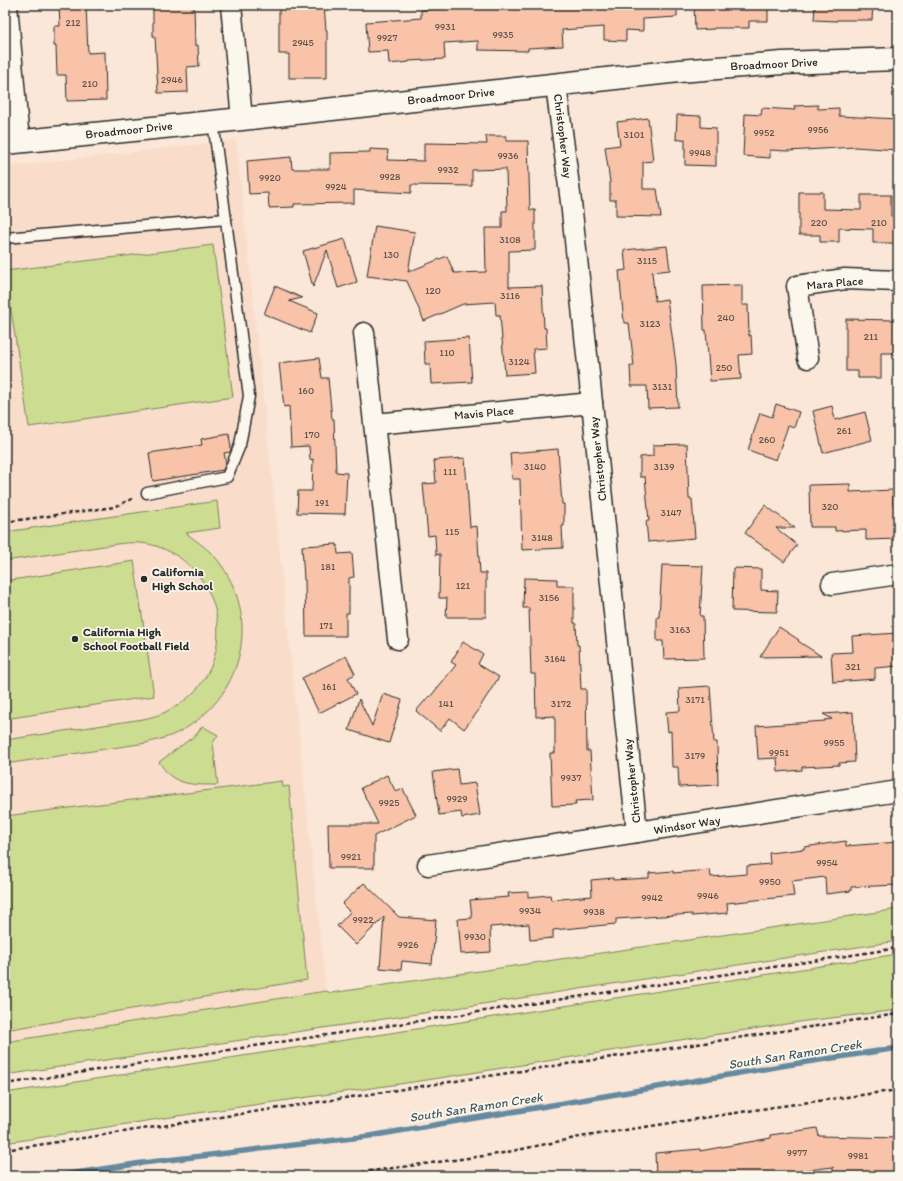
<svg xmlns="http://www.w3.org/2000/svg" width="903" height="1181" font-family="Itim,sans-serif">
<rect width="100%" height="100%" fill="#fae7d8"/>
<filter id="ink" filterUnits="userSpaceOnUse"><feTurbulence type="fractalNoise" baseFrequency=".025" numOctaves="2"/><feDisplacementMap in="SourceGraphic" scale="8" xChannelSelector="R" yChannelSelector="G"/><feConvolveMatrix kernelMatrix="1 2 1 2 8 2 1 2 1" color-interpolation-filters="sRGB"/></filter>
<g filter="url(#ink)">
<polygon fill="#f9dcca" points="236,140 326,991 5,1042 5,167"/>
<g fill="#ccdc90" stroke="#7c845e">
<polygon points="213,245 233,397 29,427 5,271"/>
<path d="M217,501L220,528L186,533C199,543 213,552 222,566C261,623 241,698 181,731C170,737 158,740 146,743L5,764V740L143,719C152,717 161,715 169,710C239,676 232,574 159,547C145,542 131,542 117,544L5,561V532Z"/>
<polygon points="134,561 154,696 5,719 5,581"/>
<path d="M202,726L218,735L213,743L218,785C202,785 182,786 169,775C165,771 162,766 159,762L197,734Z"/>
<polygon points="282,781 283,787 289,786 307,980 5,1030 5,816"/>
<polygon points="898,909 898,941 651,978 411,1015 5,1075 5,1042 326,991 331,993"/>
<polygon points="898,954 898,1010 806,1021 680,1040 427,1080 191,1114 5,1143 5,1093"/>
</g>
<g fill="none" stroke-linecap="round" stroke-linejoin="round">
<polyline stroke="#658a9f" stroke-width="5.5" points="56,1176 142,1163 370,1136 787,1065 898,1048"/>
</g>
<g fill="#f8c3a9" stroke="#2b2b2b">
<polygon points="59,5 86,5 88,53 105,52 106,100 67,101 66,75 57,75 56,46 54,46 54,26 60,26"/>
<polygon points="153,5 194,5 195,46 198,45 199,66 187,67 188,92 158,93 155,36 153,36"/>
<polygon points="279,5 324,5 326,30 327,30 327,78 289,78 289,54 279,54"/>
<polygon points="479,5 502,5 502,7 541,8 541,5 587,5 587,8 618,8 618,5 677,5 677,17 643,19 643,31 626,30 626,41 604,40 604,27 562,30 563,46 528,48 528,51 478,50 478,41 444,43 445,59 409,61 409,62 389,64 388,51 368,52 366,22 421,18 421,10 479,7"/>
<polygon points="694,5 768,5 768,21 749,21 749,28 714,28 714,29 695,30"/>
<polygon points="815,5 873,5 872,20 837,20 837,21 814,20"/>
<polygon points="818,105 818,109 839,108 839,116 898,119 898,150 855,147 788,151 770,150 770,158 743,156 745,114 761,115 762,108 795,110 794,106"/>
<polygon points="677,115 701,116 701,127 716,128 716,166 685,165 685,139 676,140"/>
<polygon points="648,118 653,161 643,162 643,189 657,189 661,217 616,216 616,200 610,200 610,182 605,147 620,145 617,122"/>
<polygon points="486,136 506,136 506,141 528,141 530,210 535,210 535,250 509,251 509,287 542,286 544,328 546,328 547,348 533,349 535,373 505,375 500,315 496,315 495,302 463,304 424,321 407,281 367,276 375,226 415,232 408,272 447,256 454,273 486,272 485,228 502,228 502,211 507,211 506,169 472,170 472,186 411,185 411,193 354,190 354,203 294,204 294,207 269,208 268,193 249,194 247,161 291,157 292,169 330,169 330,153 370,152 370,149 388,150 387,160 424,161 424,143 487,144"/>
<polygon points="799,192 823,192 823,209 861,210 861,195 891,195 891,216 898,216 898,243 873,243 873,229 839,228 839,242 820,242 820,235 799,235"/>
<polygon points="345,239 357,282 338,288 327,250 313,287 303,251"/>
<polygon points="667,246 670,270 652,272 655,301 667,299 676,364 678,407 648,408 647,386 631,386 630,366 634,366 629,323 624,323 619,271 626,270 624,250"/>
<polygon points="742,285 742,305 748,305 749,336 751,335 752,354 739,355 741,379 710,381 706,330 704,330 703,286"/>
<polygon points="275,286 302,298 289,301 318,313 310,333 264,314"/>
<polygon points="846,319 896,320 896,353 881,353 881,378 858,378 858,371 846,371"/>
<polygon points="469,338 472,382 431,384 430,364 425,364 424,341"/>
<polygon points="319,358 322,378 328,378 332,419 334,419 336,472 347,473 345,514 297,513 298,491 312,491 313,459 310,460 309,446 291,447 289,406 284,407 279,363"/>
<polygon points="776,404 799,412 794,428 788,426 776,460 748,450 760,413 772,417"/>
<polygon points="832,406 835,420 865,412 872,440 823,453 813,411"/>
<polygon points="229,434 231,449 230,452 224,453 226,463 223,470 153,481 149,453 202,445 201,439"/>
<polygon points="687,444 689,499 692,499 695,538 648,542 646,521 649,521 645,477 640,477 640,457 653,456 653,445"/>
<polygon points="558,449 562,504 564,504 564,526 562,526 563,548 522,550 520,479 512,479 510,453"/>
<polygon points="465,458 470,527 477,526 480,573 486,573 486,617 446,617 447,598 439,598 440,554 436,555 435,535 428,536 423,484 436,483 434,460"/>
<polygon points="850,484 850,492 893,490 893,505 898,505 898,539 866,540 866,530 835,531 835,527 810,527 809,485"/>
<polygon points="765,505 795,528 776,528 797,545 784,562 745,533"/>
<polygon points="337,544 338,554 352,553 354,577 349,578 349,613 346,613 346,636 306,636 305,580 304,580 302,546"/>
<polygon points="662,565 703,566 700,616 703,616 704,658 664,659 663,641 657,641 657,617 659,617"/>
<polygon points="733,568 761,569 761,590 778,591 777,612 732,611"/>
<polygon points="524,578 557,579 557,586 574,586 574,623 576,623 577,645 579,645 581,689 586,689 587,751 590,751 593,800 575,801 576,805 552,806 550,753 555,753 555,716 536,717 535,674 531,674 529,608 523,608"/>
<polygon points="779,627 799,640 798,641 821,656 760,657"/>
<polygon points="898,633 898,666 875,668 875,679 833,682 831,653 853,652 852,636"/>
<polygon points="463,642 483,654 478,664 499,677 478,710 479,710 464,729 450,718 440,731 416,711 429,696 430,697 456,665 451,662"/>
<polygon points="346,656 355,674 348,678 356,694 319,713 302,678"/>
<polygon points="710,686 714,742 717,742 718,785 679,787 678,767 672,767 671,731 668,732 666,712 680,711 679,688"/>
<polygon points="383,694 402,700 389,743 349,730 359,699 372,726"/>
<polygon points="853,712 855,762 839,763 839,765 802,767 802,770 778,772 777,758 758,759 756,726 825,721 825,720 832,719 823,714"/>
<polygon points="457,769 459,785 475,783 480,815 462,818 461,812 439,815 433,772"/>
<polygon points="387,775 396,792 403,789 416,815 374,836 374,868 329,868 328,824 378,824 361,788"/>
<polygon points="846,841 846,846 898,842 898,885 851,887 851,891 826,894 825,877 792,881 794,896 727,903 728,913 692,916 692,914 616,919 616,924 553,930 553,938 530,940 529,924 490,927 491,952 461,954 458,919 472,918 470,900 509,897 508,893 528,892 528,897 550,895 551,900 592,896 591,880 613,878 613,880 649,878 649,873 673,871 673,873 710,870 711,877 747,874 747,866 770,864 769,853 804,849 804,847"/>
<polygon points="364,883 399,917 436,920 432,964 402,961 401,970 380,968 384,917 356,945 337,926 350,912 342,904"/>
<polygon points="817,1128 819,1136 898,1138 898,1174 833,1173 833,1167 800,1171 800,1176 656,1176 655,1153 700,1149 700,1151 771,1138 771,1135"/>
</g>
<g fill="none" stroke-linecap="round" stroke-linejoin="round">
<g stroke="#2b2b2b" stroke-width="13">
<g id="lane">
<polyline points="5,238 226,219"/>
<polyline points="147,493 227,477 240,445 249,396 213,121"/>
</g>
</g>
<g stroke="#2b2b2b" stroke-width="23">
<g id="street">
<polyline points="7,5 19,141"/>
<polyline points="231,5 242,119"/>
<polyline points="556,85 571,202 637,832"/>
<polyline points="364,333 398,639"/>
<polyline points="808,358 797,286 845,279 898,281"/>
<polyline points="375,424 592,403"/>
<polyline points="832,584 898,574"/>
<polyline points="428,865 898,791"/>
</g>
</g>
<g stroke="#2b2b2b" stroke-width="25">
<polyline id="secondary" points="5,143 242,119 679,71 782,63 898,59"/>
</g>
<g stroke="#2b2b2b" stroke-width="2.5" stroke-dasharray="4 3" stroke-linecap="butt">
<polyline points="5,522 114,507 134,498"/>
<polyline points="5,1084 898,948"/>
<polyline points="5,1150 789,1030 898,1014"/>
<polyline points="334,1176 498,1154 580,1137 774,1107 898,1090"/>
</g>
<use href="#lane" stroke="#fbf7ec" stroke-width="10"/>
<use href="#street" stroke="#fbf7ec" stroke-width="20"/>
<use href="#secondary" stroke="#fbf7ec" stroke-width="22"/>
</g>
</g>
<g fill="#2b2b2b" stroke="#fbf7ec" stroke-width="1.5">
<circle cx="144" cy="579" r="4"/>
<circle cx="75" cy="639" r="4"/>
</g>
<g text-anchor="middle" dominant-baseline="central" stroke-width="3.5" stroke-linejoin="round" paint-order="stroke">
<g font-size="10" fill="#5e514a">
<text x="73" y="22">212</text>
<text x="445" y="26">9931</text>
<text x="503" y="34">9935</text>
<text x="387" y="37">9927</text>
<text x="303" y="42">2945</text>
<text x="172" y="79">2946</text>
<text x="90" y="83">210</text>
<text x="818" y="129">9956</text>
<text x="764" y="132">9952</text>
<text x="634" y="134">3101</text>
<text x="700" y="152">9948</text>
<text x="508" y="155">9936</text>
<text x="448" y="169">9932</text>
<text x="390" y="176">9928</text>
<text x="270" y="177">9920</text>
<text x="336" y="186">9924</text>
<text x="819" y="222">220</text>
<text x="879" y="222">210</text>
<text x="510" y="239">3108</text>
<text x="391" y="254">130</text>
<text x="647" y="260">3115</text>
<text x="433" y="290">120</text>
<text x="510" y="295">3116</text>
<text x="726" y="317">240</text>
<text x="650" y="323">3123</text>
<text x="871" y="336">211</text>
<text x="447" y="352">110</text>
<text x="519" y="361">3124</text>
<text x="724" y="367">250</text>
<text x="662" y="386">3131</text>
<text x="306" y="390">160</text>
<text x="844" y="430">261</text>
<text x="312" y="434">170</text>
<text x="767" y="439">260</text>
<text x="535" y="466">3140</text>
<text x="664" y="466">3139</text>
<text x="450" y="471">111</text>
<text x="322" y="502">191</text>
<text x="830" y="506">320</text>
<text x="671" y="512">3147</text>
<text x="452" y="531">115</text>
<text x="542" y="537">3148</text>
<text x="328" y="566">181</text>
<text x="463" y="585">121</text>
<text x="549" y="597">3156</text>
<text x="326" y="625">171</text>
<text x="680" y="629">3163</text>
<text x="555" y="658">3164</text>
<text x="853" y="666">321</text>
<text x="329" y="686">161</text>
<text x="695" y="699">3171</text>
<text x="446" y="703">141</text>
<text x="561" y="703">3172</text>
<text x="834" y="742">9955</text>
<text x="779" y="752">9951</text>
<text x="695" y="755">3179</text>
<text x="571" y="777">9937</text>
<text x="457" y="798">9929</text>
<text x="389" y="802">9925</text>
<text x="351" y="856">9921</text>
<text x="827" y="862">9954</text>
<text x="770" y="881">9950</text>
<text x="708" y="895">9946</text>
<text x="652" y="897">9942</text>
<text x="530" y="910">9934</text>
<text x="594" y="911">9938</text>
<text x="363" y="919">9922</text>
<text x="475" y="936">9930</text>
<text x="408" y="944">9926</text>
<text x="797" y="1152">9977</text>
<text x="858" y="1155">9981</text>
</g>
<g font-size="12" fill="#2b2b2b" stroke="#fbf7ec">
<text transform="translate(774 64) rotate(-3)">Broadmoor Drive</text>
<text transform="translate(451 96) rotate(-6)">Broadmoor Drive</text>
<text transform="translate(129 130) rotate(-6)">Broadmoor Drive</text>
<text transform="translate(563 136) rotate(83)">Christopher Way</text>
<text transform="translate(835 283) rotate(-5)">Mara Place</text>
<text transform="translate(484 413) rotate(-5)">Mavis Place</text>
<text transform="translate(598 459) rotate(-96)">Christopher Way</text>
<text transform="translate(632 781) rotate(-96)">Christopher Way</text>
<text transform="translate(687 825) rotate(-9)">Windsor Way</text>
</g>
<g font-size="12" font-weight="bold" fill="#2b2b2b" stroke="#fbf7ec" text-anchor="start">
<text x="152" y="572">California<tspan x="152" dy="14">High School</tspan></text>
<text x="83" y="632">California High<tspan x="83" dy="14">School Football Field</tspan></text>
</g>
<g font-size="13" font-style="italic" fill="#485b65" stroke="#fbf7ec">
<text transform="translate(795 1054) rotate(-9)">South San Ramon Creek</text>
<text transform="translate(476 1107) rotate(-9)">South San Ramon Creek</text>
</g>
</g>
<rect width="903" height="1181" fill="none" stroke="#fbf7ec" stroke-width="20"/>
<rect x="10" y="10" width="883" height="1161" fill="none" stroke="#2b2b2b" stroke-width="1.5" filter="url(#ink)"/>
</svg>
